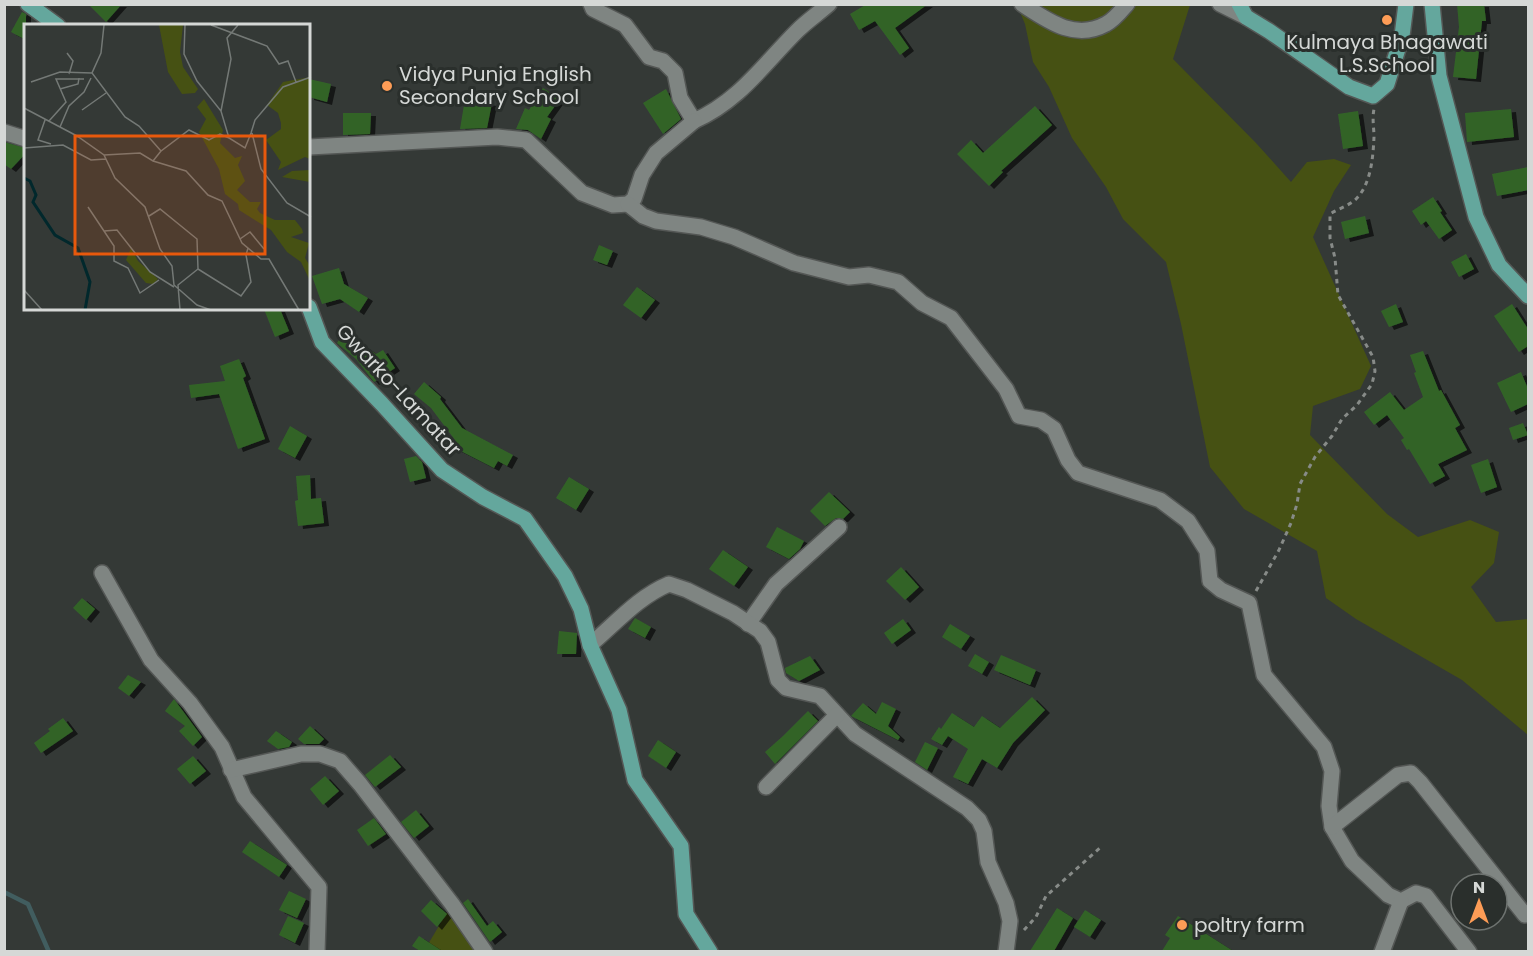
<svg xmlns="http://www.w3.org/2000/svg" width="1533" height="956" font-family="Poppins,sans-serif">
<defs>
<filter id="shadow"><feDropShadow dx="5" dy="3" stdDeviation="0" flood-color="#0009"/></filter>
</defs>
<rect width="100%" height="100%" fill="#343936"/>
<g fill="#465113">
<polygon points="1017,5 1190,5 1173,59 1256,143 1291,182 1307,162 1334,159 1351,165 1334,191 1313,237 1371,366 1360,389 1313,406 1310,435 1387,514 1418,537 1470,520 1499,532 1494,563 1471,587 1496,622 1528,619 1528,735 1462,680 1356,619 1326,598 1317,551 1244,509 1210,467 1181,324 1166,262 1123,219 1106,187 1072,138 1049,87 1033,62 1025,24"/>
<polygon points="452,904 477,951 424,951"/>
</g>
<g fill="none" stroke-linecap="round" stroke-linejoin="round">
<polyline stroke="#415d5f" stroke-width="4.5" points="4,892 28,904 49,952"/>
</g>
<g fill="#326428" filter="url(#shadow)">
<polygon points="88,4 122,4 106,22"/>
<polygon points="867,4 928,4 895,28 909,48 900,55 875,21 859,30 850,14"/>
<polygon points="1457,4 1484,4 1486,21 1482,21 1476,79 1453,77 1459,27"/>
<polygon points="22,12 26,14 26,40 11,32"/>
<polygon points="309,79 331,84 327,102 309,97"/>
<polygon points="543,88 560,99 547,117 551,119 541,139 528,130 516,129 525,108 529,110"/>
<polygon points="666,89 681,119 663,134 643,103"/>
<polygon points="465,99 492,103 487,128 460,129"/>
<polygon points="1035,106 1052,125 1001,171 1003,172 989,186 957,154 971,140 983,153"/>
<polygon points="1511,109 1514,137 1467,142 1465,113"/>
<polygon points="1358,111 1363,146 1343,149 1338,114"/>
<polygon points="343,113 371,113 370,134 343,135"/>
<polygon points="4,142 26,148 26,153 11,169 4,164"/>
<polygon points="1528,167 1528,190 1497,196 1492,174"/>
<polygon points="1433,197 1442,211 1440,212 1452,230 1439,239 1426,221 1421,225 1412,211"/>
<polygon points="1365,216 1369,233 1345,239 1341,222"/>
<polygon points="599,245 613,251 607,265 593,260"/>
<polygon points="1466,254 1474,269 1459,277 1451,262"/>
<polygon points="339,268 344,284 368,298 359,312 340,299 322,304 312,276"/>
<polygon points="637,287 655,300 641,318 623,305"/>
<polygon points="1396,304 1403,322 1389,327 1381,311"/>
<polygon points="1512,304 1528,329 1528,346 1519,352 1494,316"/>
<polygon points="264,309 280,309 289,331 275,337"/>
<polygon points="344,332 376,354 383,350 395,368 374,382 356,359 337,343"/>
<polygon points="1423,351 1439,391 1441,390 1460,425 1455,428 1467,450 1438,464 1445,476 1430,484 1409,449 1407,450 1401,440 1404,438 1387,415 1374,425 1364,412 1390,392 1404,410 1423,397 1414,373 1416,372 1410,355"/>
<polygon points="239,359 246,376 243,378 265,439 238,449 219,394 191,398 189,385 225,381 220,366"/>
<polygon points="1521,372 1528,389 1528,404 1511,412 1497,383"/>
<polygon points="424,382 441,397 440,399 462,428 513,455 507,466 498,461 494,468 451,446 455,440 431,408 414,394"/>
<polygon points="1523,423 1528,435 1513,440 1509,428"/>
<polygon points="290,426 307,436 295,458 278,449"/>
<polygon points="416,456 422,462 426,478 410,482 404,459"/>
<polygon points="1488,459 1497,487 1481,493 1471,465"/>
<polygon points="310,475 311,499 321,498 324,523 298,526 295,501 298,500 296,476"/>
<polygon points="569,477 589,489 576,510 556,498"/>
<polygon points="829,492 850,512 843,519 836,518 825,526 810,511"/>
<polygon points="777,527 804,541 800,549 789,559 766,547"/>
<polygon points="723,550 748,567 734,586 709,569"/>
<polygon points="901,567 919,587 905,600 886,581"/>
<polygon points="82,598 95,609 86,620 73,608"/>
<polygon points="635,618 651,627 645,638 628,629"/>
<polygon points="903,619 911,630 892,644 884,633"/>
<polygon points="950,624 970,636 961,649 942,637"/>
<polygon points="559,631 577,633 576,654 557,654"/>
<polygon points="975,654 989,662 982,674 968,666"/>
<polygon points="1001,655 1036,670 1030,685 994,670"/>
<polygon points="810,656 820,670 799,681 786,673 785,668"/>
<polygon points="128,675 141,682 129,696 118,688"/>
<polygon points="1032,697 1045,710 1013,743 997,768 982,759 968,784 953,777 968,749 948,736 942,745 931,739 939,727 941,729 952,713 974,727 982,716 1000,728"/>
<polygon points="174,699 202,737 193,746 179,731 185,726 165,711"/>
<polygon points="882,702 896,709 888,726 900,737 898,740 851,716 863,703 876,714"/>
<polygon points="808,711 818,721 775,764 765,752 783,736"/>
<polygon points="63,718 73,731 41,753 34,743 50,731 48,729"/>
<polygon points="310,726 324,739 319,744 304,744 298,739"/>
<polygon points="276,731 292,742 289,747 278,749 267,741"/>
<polygon points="658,740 676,752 666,768 648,756"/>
<polygon points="925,742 938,748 927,770 915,762"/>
<polygon points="390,755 401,767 375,787 365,775"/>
<polygon points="193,756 206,771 190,784 177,769"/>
<polygon points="325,776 339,791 323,805 310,789"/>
<polygon points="416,810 429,826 414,838 401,822"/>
<polygon points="374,818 386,834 368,846 357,830"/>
<polygon points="250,841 287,865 279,877 242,852"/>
<polygon points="289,891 306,899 297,918 279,910"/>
<polygon points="468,899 487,926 493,921 502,932 490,942 463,903"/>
<polygon points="431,900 447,914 437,927 421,911"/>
<polygon points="1057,908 1073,918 1054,951 1030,951"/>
<polygon points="1085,910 1101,920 1090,937 1074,927"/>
<polygon points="288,916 304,923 295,943 279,935"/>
<polygon points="1178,916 1233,951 1162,951 1170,938 1165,935"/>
<polygon points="419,936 442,951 420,951 412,946"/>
</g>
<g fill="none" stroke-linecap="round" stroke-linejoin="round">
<g stroke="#545755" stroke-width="18">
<g id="minor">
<path d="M591,4L593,9L625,25L649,57L663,61L675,73L680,98L694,121C739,101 763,65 797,31C807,21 819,13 829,4"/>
<path d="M1022,4C1048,21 1075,41 1106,24C1114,20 1121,11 1127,4"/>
<polyline points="1220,4 1246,17"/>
<polyline points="4,132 26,139"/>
<polyline points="309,147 497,137 526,140 582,193 613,205 628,204 634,199 642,175 656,153 694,121"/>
<polyline points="628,204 643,216 656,221 701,227 734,237 794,263 849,277 869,275 898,282 922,303 951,318 1006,389 1019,416 1041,420 1054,429 1068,460 1078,473 1160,500 1188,521 1207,551 1210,581 1221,590 1249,603 1264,675 1324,747 1332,771 1329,806 1332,827 1352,861 1388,895 1401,901 1416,893 1426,896 1469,952"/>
<polyline points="102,573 151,660 190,703 222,747 244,797 319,887 317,952"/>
<polyline points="748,624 776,584 839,527"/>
<path d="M590,645C616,623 638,597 669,584L687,590L733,613L760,631L768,642L778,680L786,688L820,696L855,734L967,808L979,820L984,831L988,862L1006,903L1010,921L1006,952"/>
<polyline points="231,770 301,754 320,754 340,761 360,784 452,904 485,952"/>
<polyline points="766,787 837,715"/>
<polyline points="1332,827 1398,775 1411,773 1420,782 1525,915"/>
<polyline points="1382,952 1401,901"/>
</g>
</g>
<g stroke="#545755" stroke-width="18">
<g id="major">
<polyline points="28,4 58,26"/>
<polyline points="1239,4 1246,17 1269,31 1349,87 1373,96 1387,84 1402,36 1406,4"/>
<polyline points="1432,4 1439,76 1476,217 1499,265 1528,296"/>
<polyline points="309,307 322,342 382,404 442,470 483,497 525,519 565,576 581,609 590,645 619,710 635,780 681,846 686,914 710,952"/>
</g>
</g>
<g stroke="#878b88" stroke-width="3" stroke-dasharray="4.5 4.5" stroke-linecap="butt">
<path d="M1256,591L1279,550L1291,523L1297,504L1300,484L1315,457L1332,436L1342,419L1357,405L1372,384L1375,371L1373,357L1338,295L1335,258L1330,238V214C1338,209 1348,206 1355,200C1371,185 1373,158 1374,137C1374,128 1372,119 1374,109"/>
<polyline points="1024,930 1036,917 1046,896 1102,846"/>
</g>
<use href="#minor" stroke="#7f8582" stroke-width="15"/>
<use href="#major" stroke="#64a79d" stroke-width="15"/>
</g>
<g fill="#fd9c56" stroke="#2a2f2c" stroke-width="2">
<circle cx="1387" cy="20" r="6"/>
<circle cx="387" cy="86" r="6"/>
<circle cx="1182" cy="925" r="6"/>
</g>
<g text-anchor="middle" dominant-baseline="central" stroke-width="6" stroke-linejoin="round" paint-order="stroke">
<g font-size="20" fill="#d5d8d6" stroke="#2a2f2c" text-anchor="start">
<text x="1387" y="42" text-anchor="middle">Kulmaya Bhagawati<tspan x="1387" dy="23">L.S.School</tspan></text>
<text x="399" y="74">Vidya Punja English<tspan x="399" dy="23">Secondary School</tspan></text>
<text x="1194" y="925">poltry farm</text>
</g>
<g font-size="20" fill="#d5d8d6" stroke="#2a2f2c">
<text transform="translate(399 390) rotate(47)">Gwarko-Lamatar</text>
</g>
</g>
<g transform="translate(24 24)">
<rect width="286" height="286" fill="#343936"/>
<path d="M135,1H159L156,28L159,43L174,65L171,69L158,70L144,48ZM286,53V135L281,133L254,146L257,138L242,116L257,105V99L254,89L243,81L259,58ZM180,75L199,106L196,119L211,134L218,132L214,141L221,157L213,166L226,178H237L233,185L236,189L251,196H271L278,205L279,209L267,213L285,219L281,234L286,242V257L277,238L263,228L247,206L215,186L214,180L201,170L195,145L175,108L182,95L173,83ZM286,146V158L258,153L268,147ZM107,224L114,237L134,255L129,260L122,259L102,236Z" fill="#465113"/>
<path fill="none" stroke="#01282c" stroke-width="3" d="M0,154L6,157L12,171L9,178L31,211L54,224L66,258L61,286"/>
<path fill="none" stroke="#747976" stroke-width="1.5" d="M80,1L77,29L68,49L101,93L115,102L137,127L165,106L185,116L196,110L205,114M161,1L160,30L173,57L197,87L205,114L221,124L227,109M187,1L243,22L255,40L264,37L272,58M43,29L49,37L45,50M7,58L36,48L68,49M36,65L54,60L55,54M0,84L53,112L80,131L91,154L121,183L136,225L148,242L150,261L173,281L187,286M58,86L82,69M197,87L207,35L203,14L214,1M21,96L14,116L27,120M25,97L42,78L32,55H60M36,103L45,82L60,68L67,54M227,109L231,96L259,63L287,53M228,109L237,145L263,179L287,193M0,124L39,121L67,136L82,135M80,131L116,129L129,137L137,127M129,137L162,147L184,171L198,177L218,219L237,235H245L275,286M64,183L90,222V237L104,244L116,269L135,256M125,192L136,185L173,215L174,245L154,261L156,286M80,207L93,206L126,248L150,263M216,215L226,208L240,225M174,245L217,272L227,258L222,231L224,224M0,266L18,286"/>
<path fill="#e8590c" fill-opacity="0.15" stroke="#e8590c" stroke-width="3" d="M51,112H241V230H51Z"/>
<rect width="286" height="286" fill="none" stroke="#d5d8d6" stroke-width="3"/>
</g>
<rect width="1533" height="956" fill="none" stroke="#d5d8d6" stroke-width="12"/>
<g transform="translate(1479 902)"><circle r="28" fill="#2a2f2c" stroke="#6e7370" stroke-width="1.5"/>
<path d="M0-4.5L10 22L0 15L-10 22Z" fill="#fd9c56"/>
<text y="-9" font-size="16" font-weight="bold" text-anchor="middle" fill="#d5d8d6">N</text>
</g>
</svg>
